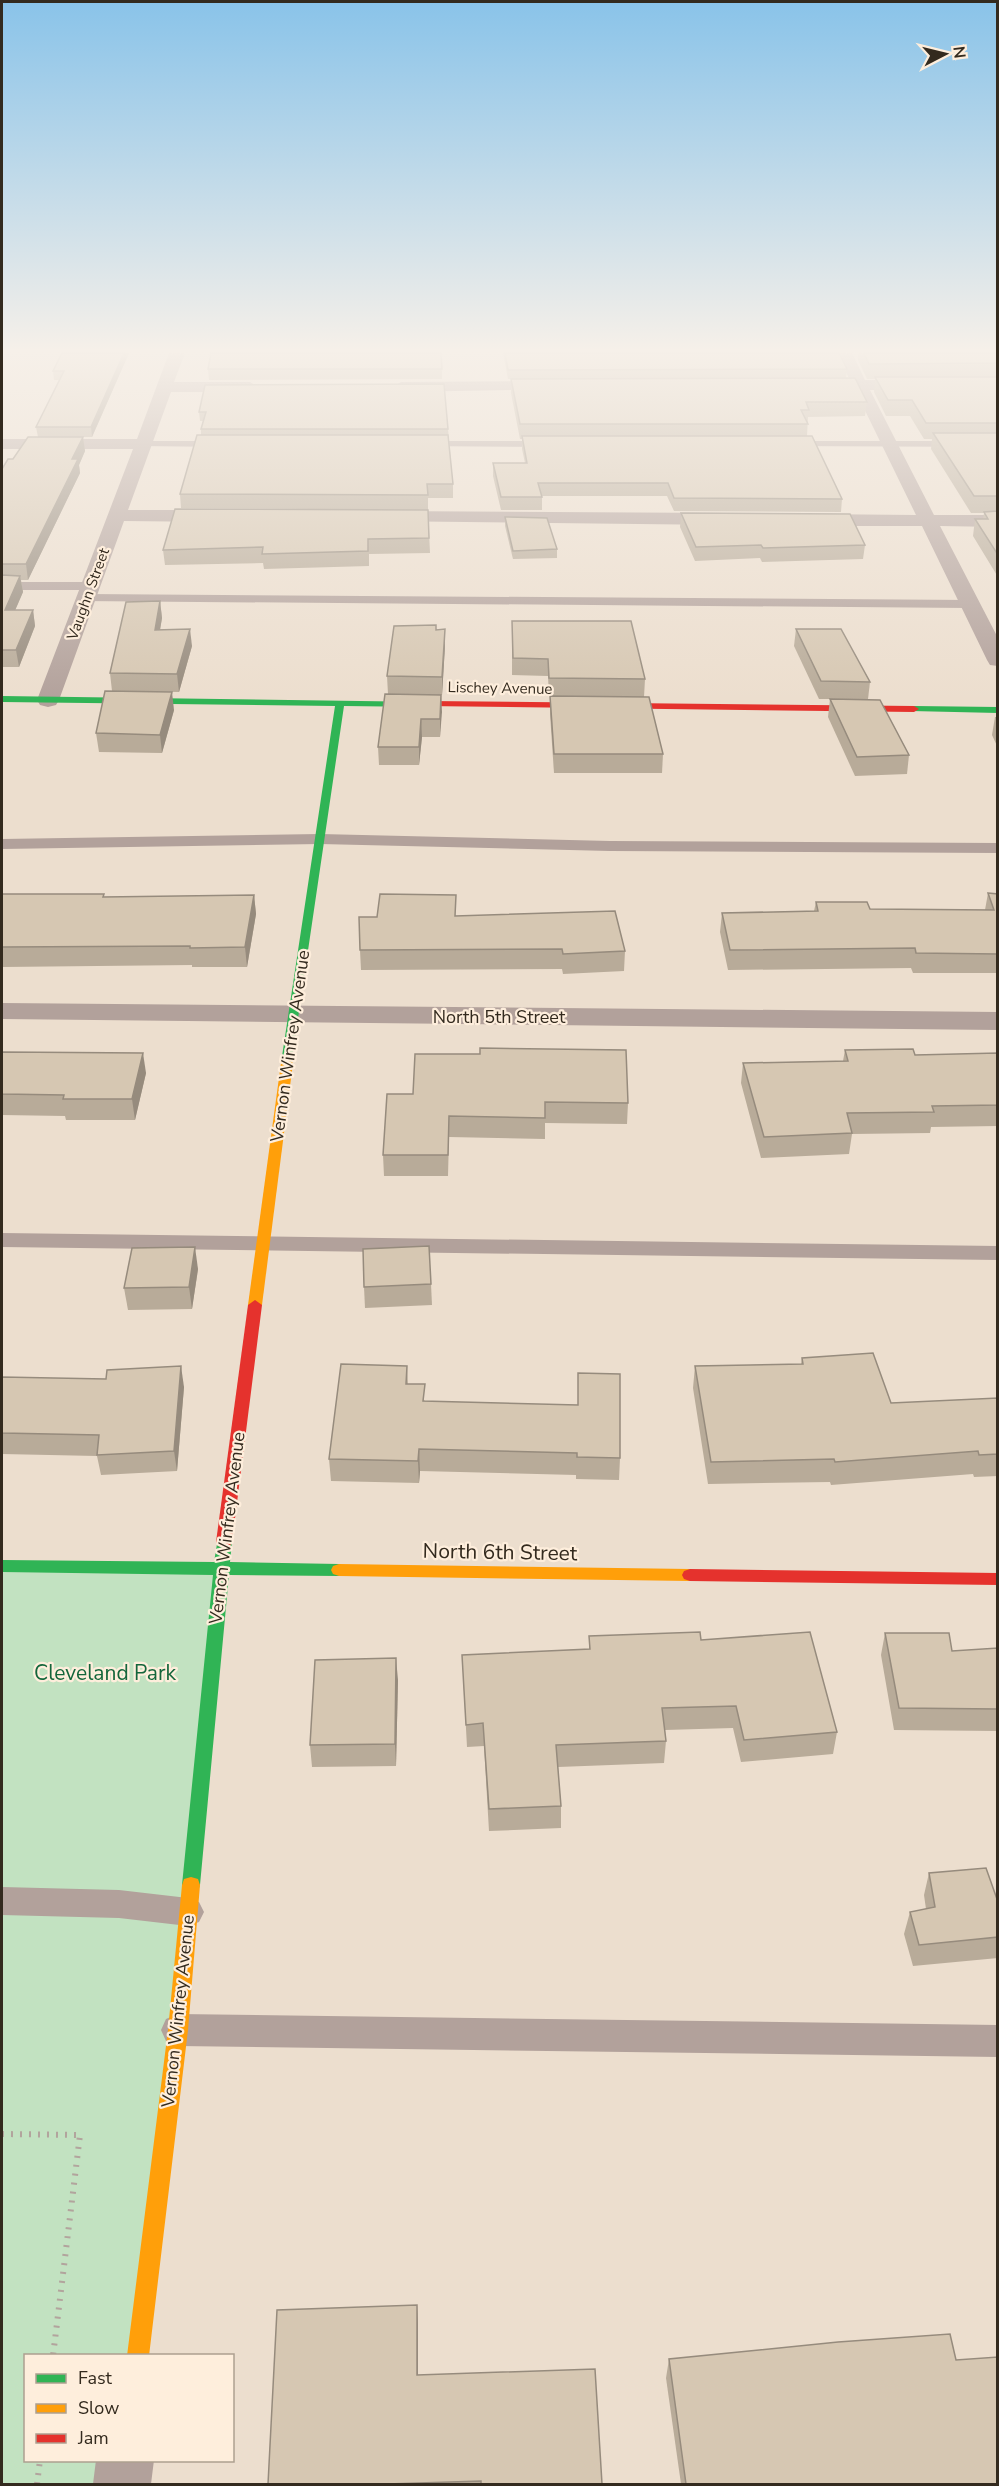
<svg xmlns="http://www.w3.org/2000/svg" width="999" height="2486" font-family="'Nunito Sans',sans-serif">
<rect width="100%" height="100%" fill="#ecdece"/>
<polygon fill="#c2e2c1" points="2,1566 220,1569 134,2355 26,2356 26,2460 123,2461 120,2484 2,2484"/>
<g fill="none" stroke-linecap="round" stroke-linejoin="round">
<g stroke="#b2a49d" stroke-width="6" stroke-dasharray="2 7" stroke-linecap="butt">
<polyline points="2,2134 80,2135 53,2356"/>
<polyline points="37,2484 40,2460"/>
</g>
<g fill="#b2a19b" fill-rule="evenodd">
<polygon points="143,441 225,441 231,444 225,447 139,446 139,442"/>
<polygon points="420,441 552,441 558,444 552,447 416,446 414,444"/>
<polygon points="786,441 998,441 998,447 782,446 782,442"/>
<polygon points="2,582 91,582 98,586 91,590 2,590"/>
<polygon points="86,594 969,600 976,604 969,608 81,601 79,598"/>
<polygon points="320,834 610,841 998,843 998,853 610,851 320,844 2,849 2,839"/>
<polygon points="2,1233 998,1246 998,1260 2,1247"/>
<polygon points="2,1887 119,1890 188,1898 199,1902 204,1912 199,1922 188,1926 119,1918 2,1915"/>
<polygon points="178,2014 998,2025 998,2057 178,2046 166,2041 161,2030 166,2019"/>
</g>
<g fill="#b2a19b" fill-rule="evenodd">
<polygon points="169,353 185,353 174,382 250,382 258,387 250,392 171,392 128,510 217,510 223,512 226,516 223,520 217,522 124,521 59,700 56,705 48,707 40,705 37,700 133,449 2,449 2,439 137,439"/>
<polygon points="836,353 852,353 865,380 998,380 998,390 870,390 934,515 998,515 998,527 940,526 998,638 998,666 990,665 987,660 922,526 809,526 802,524 800,520 802,516 809,514 916,515 855,390 815,390 807,385 815,380 850,380"/>
<polygon points="556,381 564,386 562,389 401,392 393,387 401,382"/>
<polygon points="383,511 724,513 731,515 733,519 731,523 724,525 377,521 374,517 377,513"/>
<polygon points="2,1003 998,1012 998,1030 2,1019"/>
<polygon points="96,2460 154,2460 151,2484 93,2484"/>
</g>
<g fill="#30b455" fill-rule="evenodd">
<polygon points="2,696 430,702 432,704 427,707 344,706 291,1066 283,1066 281,1063 335,706 2,702"/>
<polygon points="914,706 998,707 998,713 911,711 909,709"/>
<polygon points="224,1536 230,1538 232,1542 230,1562 339,1564 345,1566 347,1570 345,1574 339,1576 229,1575 200,1885 198,1891 191,1893 184,1891 182,1885 213,1575 2,1572 2,1560 214,1562 218,1538"/>
</g>
<g fill="#ff9f0a" fill-rule="evenodd">
<polygon points="287,1059 293,1063 262,1305 255,1310 248,1305 281,1063"/>
<polygon points="339,1564 690,1569 696,1571 698,1575 696,1579 690,1581 339,1576 333,1574 331,1570 333,1566"/>
<polygon points="191,1877 198,1879 200,1885 188,2030 149,2356 127,2356 168,2030 182,1885 184,1879"/>
</g>
<g fill="#e5322d" fill-rule="evenodd">
<polygon points="427,701 914,706 919,709 914,712 424,706 424,702"/>
<polygon points="255,1300 262,1305 232,1542 230,1546 224,1548 218,1546 216,1542 248,1305"/>
<polygon points="690,1569 998,1573 998,1585 690,1581 684,1579 682,1575 684,1571"/>
</g>
</g>
<g fill="#b8ab99">
<polygon points="129,353 92,437 83,437 85,451 79,465 80,473 28,580 21,580 23,592 15,610 33,610 35,626 19,667 2,667 2,469 38,437 36,427 59,380 54,380 53,371"/>
<polygon points="503,353 839,353 847,369 846,378 867,402 865,416 808,417 807,436 842,499 841,512 674,511 667,496 542,496 542,510 501,510 493,476 493,463 525,463 522,449 522,439 520,439 511,393 511,379 508,379"/>
<polygon points="858,353 998,353 998,577 973,536 975,519 983,519 984,513 971,513 931,449 932,439 924,439 910,416 886,416 874,392 875,379 867,379 858,360"/>
<polygon points="208,369 442,369 442,379 209,380"/>
<polygon points="205,385 448,429 453,484 453,498 428,498 428,510 181,508 180,494 201,435 201,429 203,421 200,421 199,412"/>
<polygon points="428,510 430,553 369,554 369,566 264,569 263,563 165,565 163,550"/>
<polygon points="681,513 865,545 863,559 762,562 760,558 695,561 680,527"/>
<polygon points="505,517 557,549 557,558 513,559 505,526"/>
<polygon points="160,601 162,618 160,630 192,646 179,692 112,691 110,673"/>
<polygon points="512,621 645,679 644,697 549,696 548,676 512,675"/>
<polygon points="796,629 870,682 868,699 819,699 794,646"/>
<polygon points="436,630 445,646 442,695 441,695 440,737 422,737 419,765 379,765 378,747 388,694 387,676"/>
<polygon points="550,696 663,754 662,773 554,773 550,714"/>
<polygon points="830,699 909,755 907,774 855,776 828,717"/>
<polygon points="174,710 162,753 99,752 96,733"/>
<polygon points="995,717 998,717 998,748 992,735"/>
<polygon points="988,893 998,894 998,973 913,973 911,968 728,970 720,932 722,913 814,911 816,902 870,909 985,910"/>
<polygon points="2,894 104,894 104,897 254,895 256,914 247,967 192,967 192,965 2,967"/>
<polygon points="456,916 625,951 624,971 563,974 562,969 361,970 360,950"/>
<polygon points="845,1050 915,1055 998,1053 998,1126 931,1127 930,1133 852,1134 849,1154 761,1158 741,1083 743,1063 843,1061"/>
<polygon points="2,1052 146,1073 135,1120 66,1120 65,1116 2,1115"/>
<polygon points="387,1094 628,1103 627,1124 545,1123 545,1139 449,1137 448,1176 384,1176 383,1155"/>
<polygon points="198,1269 192,1309 128,1310 124,1288"/>
<polygon points="431,1284 432,1305 365,1308 364,1287"/>
<polygon points="802,1358 891,1403 998,1398 998,1476 974,1477 973,1474 831,1485 830,1482 708,1484 693,1388 695,1366 801,1364"/>
<polygon points="407,1366 408,1384 425,1401 620,1458 619,1480 576,1479 576,1475 420,1471 419,1483 331,1481 329,1459"/>
<polygon points="2,1377 184,1387 177,1471 101,1475 97,1456 2,1454"/>
<polygon points="885,1633 952,1651 998,1648 998,1731 894,1730 881,1655"/>
<polygon points="589,1636 701,1640 837,1732 833,1754 741,1762 733,1728 665,1730 666,1741 664,1763 558,1767 561,1806 561,1828 489,1831 484,1746 467,1747 462,1655 589,1649"/>
<polygon points="398,1680 396,1766 312,1767 310,1745"/>
<polygon points="929,1873 998,1902 998,1958 913,1966 904,1934 910,1912 926,1909 924,1895"/>
<polygon points="417,2305 418,2324 418,2375 602,2484 268,2484"/>
<polygon points="669,2359 956,2360 998,2484 681,2484 666,2378"/>
</g>
<g fill="#968b7d">
<polygon points="124,353 129,353 92,437 91,427"/>
<polygon points="83,437 85,451 79,465 80,473 28,580 26,564 72,459"/>
<polygon points="20,576 23,592 8,627 5,610"/>
<polygon points="160,601 162,618 157,647 155,630"/>
<polygon points="33,610 35,626 19,667 16,650"/>
<polygon points="190,629 192,646 179,692 177,674"/>
<polygon points="445,629 445,646 442,695 442,677"/>
<polygon points="172,692 174,710 162,753 160,735"/>
<polygon points="441,695 442,712 440,737 440,719"/>
<polygon points="421,719 422,737 419,765 419,747"/>
<polygon points="254,895 256,914 247,967 245,947"/>
<polygon points="143,1053 146,1073 135,1120 132,1099"/>
<polygon points="195,1247 198,1269 192,1309 189,1287"/>
<polygon points="181,1366 184,1387 177,1471 174,1451"/>
<polygon points="419,1449 420,1471 419,1483 418,1461"/>
<polygon points="396,1658 398,1680 396,1766 395,1744"/>
<polygon points="417,2305 418,2324 418,2394 417,2375"/>
</g>
<g fill="#d6c7b2" stroke="#968b7d" stroke-width="1.5">
<polygon points="62,353 124,353 91,427 36,427 64,371 53,371"/>
<polygon points="211,353 441,353 442,369 208,369"/>
<polygon points="505,353 839,353 847,369 508,370"/>
<polygon points="864,353 998,353 998,363 869,364"/>
<polygon points="875,377 998,377 998,423 926,423 912,400 888,400"/>
<polygon points="855,378 867,402 806,402 809,410 801,410 808,424 520,424 511,379"/>
<polygon points="444,384 448,429 201,429 206,412 199,412 205,385"/>
<polygon points="933,433 998,433 998,496 974,496"/>
<polygon points="197,435 448,435 453,484 427,484 428,495 180,494"/>
<polygon points="522,436 812,436 842,499 674,498 668,483 538,483 542,497 501,497 493,463 527,463"/>
<polygon points="28,437 83,437 72,459 78,459 26,564 2,564 2,469 8,459 13,459"/>
<polygon points="175,509 428,510 429,538 368,539 368,551 262,554 263,547 163,550"/>
<polygon points="998,511 998,555 975,519 988,519 984,512"/>
<polygon points="681,513 850,514 865,545 763,548 761,545 696,547"/>
<polygon points="505,517 547,518 557,549 513,551"/>
<polygon points="2,575 20,576 5,610 33,610 16,650 2,650"/>
<polygon points="160,601 155,630 190,629 177,674 110,673 126,602"/>
<polygon points="512,621 631,621 645,679 549,678 548,659 513,658"/>
<polygon points="436,625 436,630 445,629 442,677 387,676 394,626"/>
<polygon points="796,629 841,629 870,682 821,681"/>
<polygon points="105,691 172,692 160,735 96,733"/>
<polygon points="385,694 441,695 440,719 421,719 419,747 378,747"/>
<polygon points="550,696 649,697 663,754 554,754"/>
<polygon points="830,699 880,700 909,755 857,757"/>
<polygon points="988,893 998,894 998,954 916,953 915,948 730,950 722,913 818,911 816,902 867,902 870,909 994,910"/>
<polygon points="2,894 104,894 103,897 254,895 245,947 190,948 190,946 2,947"/>
<polygon points="380,894 456,895 455,916 615,911 625,951 563,954 562,949 360,950 359,917 377,917"/>
<polygon points="480,1048 626,1050 628,1103 545,1102 545,1118 449,1116 448,1155 383,1155 387,1094 413,1094 415,1054 480,1054"/>
<polygon points="913,1049 915,1055 998,1053 998,1105 932,1106 934,1112 847,1113 852,1133 764,1137 743,1063 848,1061 845,1050"/>
<polygon points="2,1052 143,1053 132,1099 63,1099 64,1095 2,1094"/>
<polygon points="429,1246 431,1284 364,1287 363,1249"/>
<polygon points="195,1247 189,1287 124,1288 132,1248"/>
<polygon points="873,1353 891,1403 998,1398 998,1454 979,1455 978,1451 835,1462 834,1459 711,1462 695,1366 803,1364 802,1358"/>
<polygon points="341,1364 407,1366 406,1384 425,1384 423,1401 578,1405 578,1373 620,1374 620,1458 577,1457 577,1453 419,1449 418,1461 329,1459"/>
<polygon points="181,1366 174,1451 97,1455 99,1435 2,1433 2,1377 106,1379 107,1370"/>
<polygon points="700,1632 701,1640 810,1632 837,1732 744,1740 736,1706 662,1708 666,1741 556,1745 561,1806 489,1809 483,1723 466,1725 462,1655 590,1649 589,1636"/>
<polygon points="885,1633 949,1633 952,1651 998,1648 998,1709 899,1708"/>
<polygon points="396,1658 395,1744 310,1745 315,1660"/>
<polygon points="986,1868 998,1902 998,1937 919,1945 910,1912 935,1907 929,1873"/>
<polygon points="417,2305 417,2375 595,2369 602,2484 481,2484 481,2481 387,2484 268,2484 277,2310"/>
<polygon points="950,2334 956,2360 998,2357 998,2484 686,2484 669,2359 838,2342"/>
</g>
<linearGradient id="sky" x2="0" y2="1"><stop stop-color="#89c3e9"/><stop offset="0.5" stop-color="#f6f0e9"/><stop offset="1" stop-color="#f6f0e9" stop-opacity="0"/></linearGradient>
<rect width="999" height="701" fill="url(#sky)"/>
<g text-anchor="middle" dominant-baseline="central" stroke-width="4.5" stroke-linejoin="round" paint-order="stroke">
<g font-size="15" fill="#332a1e" stroke="#feeedc">
<text transform="translate(88 594) rotate(-70)">Vaughn Street</text>
<text transform="translate(500 688) rotate(1)">Lischey Avenue</text>
</g>
<g font-size="18" fill="#332a1e" stroke="#feeedc">
<text x="499" y="1017">North 5th Street</text>
<text transform="translate(290 1046) rotate(-82)">Vernon Winfrey Avenue</text>
<text transform="translate(227 1528) rotate(-83)">Vernon Winfrey Avenue</text>
<text transform="translate(178 2011) rotate(-84)">Vernon Winfrey Avenue</text>
</g>
<g font-size="21" fill="#332a1e" stroke="#feeedc">
<text transform="translate(500 1552) rotate(1)">North 6th Street</text>
</g>
<g font-size="21" fill="#14663b" stroke="#feeedc">
<text x="105" y="1673">Cleveland Park</text>
</g>
</g>
<rect width="999" height="2486" fill="none" stroke="#332a1e" stroke-width="6"/>
<rect x="24" y="2354" width="210" height="108" fill="#feeedc" stroke="#ada090" stroke-width="1.5"/>
<rect x="36" y="2374" width="30" height="9" fill="#30b455" stroke="#ada090" stroke-width="1.5"/>
<text x="78" y="2384" font-size="18" fill="#332a1e">Fast</text>
<rect x="36" y="2404" width="30" height="9" fill="#ff9f0a" stroke="#ada090" stroke-width="1.5"/>
<text x="78" y="2414" font-size="18" fill="#332a1e">Slow</text>
<rect x="36" y="2434" width="30" height="9" fill="#e5322d" stroke="#ada090" stroke-width="1.5"/>
<text x="78" y="2444" font-size="18" fill="#332a1e">Jam</text>
<g transform="translate(945 54) rotate(83)" stroke="#feeedc" stroke-width="4.5" paint-order="stroke">
<path d="M0-4.5L10 22L0 15L-10 22Z" fill="#332a1e"/>
<text y="-9" font-size="16" font-weight="bold" text-anchor="middle" fill="#332a1e">N</text>
</g>
</svg>
